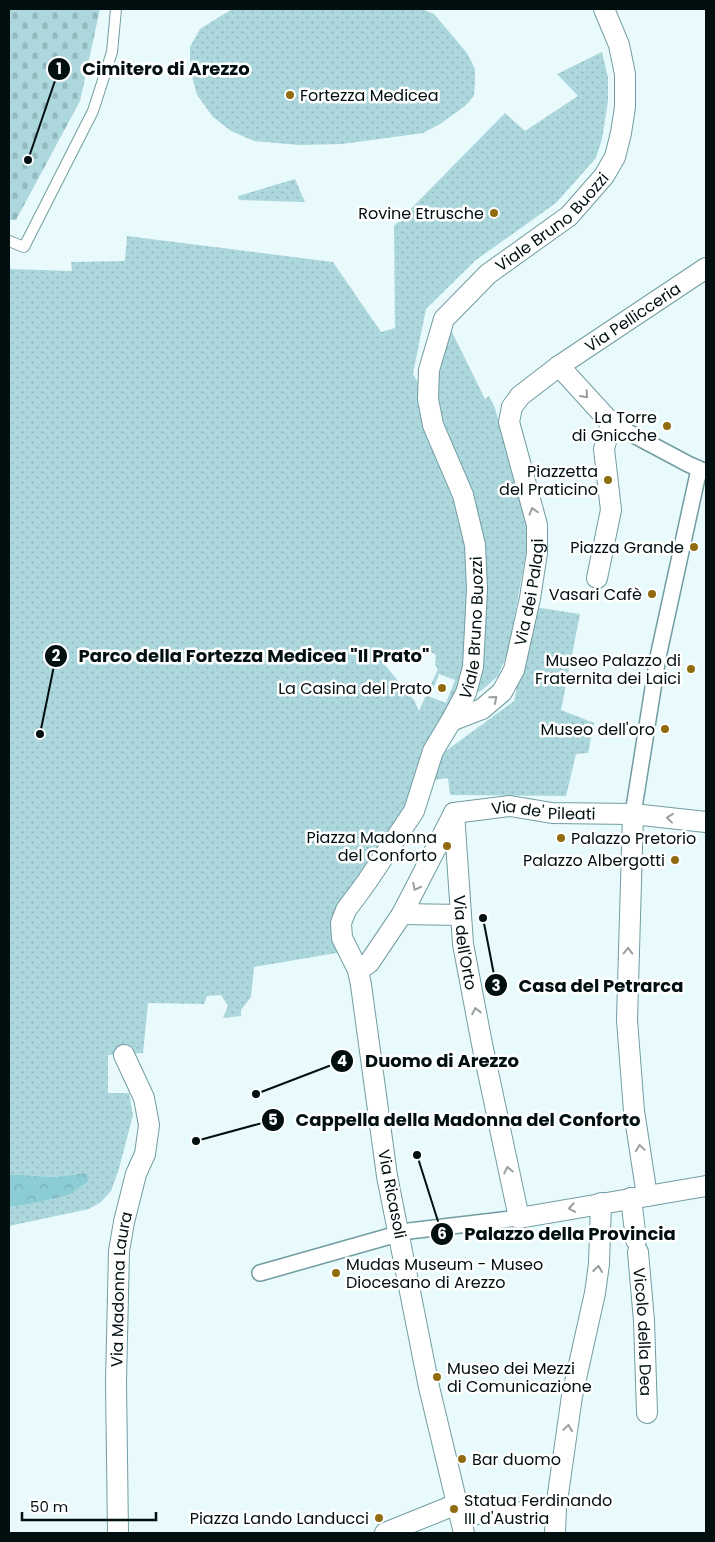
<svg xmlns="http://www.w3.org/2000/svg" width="715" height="1542" font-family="Poppins,sans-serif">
<defs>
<pattern id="green-dots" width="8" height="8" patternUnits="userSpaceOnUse" patternTransform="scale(1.25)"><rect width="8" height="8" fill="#acd7dc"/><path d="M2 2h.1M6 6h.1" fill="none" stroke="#92b7bc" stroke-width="1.8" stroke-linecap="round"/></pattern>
<pattern id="forest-crowns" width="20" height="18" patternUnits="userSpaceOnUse" patternTransform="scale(1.25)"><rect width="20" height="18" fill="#8cccd4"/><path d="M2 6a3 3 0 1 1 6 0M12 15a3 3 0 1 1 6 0" fill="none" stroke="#77aeb5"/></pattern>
<pattern id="cemetery-stones" width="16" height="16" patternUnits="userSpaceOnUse" patternTransform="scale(1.25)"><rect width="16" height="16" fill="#acd7dc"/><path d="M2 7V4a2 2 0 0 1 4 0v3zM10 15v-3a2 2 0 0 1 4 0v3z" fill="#92b7bc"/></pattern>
</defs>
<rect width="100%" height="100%" fill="#e8fafc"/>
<g fill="url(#green-dots)" fill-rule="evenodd">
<polygon points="232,9 422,9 434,14 467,53 475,69 475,83 474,96 465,106 440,124 423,133 342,144 299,145 254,141 231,131 213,117 197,95 190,70 190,47 200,29"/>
<path d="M602,52L608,78V101L602,139L596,158L556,203L476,260L426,309L413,374L428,399L463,495L473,667L414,811L346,910L348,951L254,967L251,997L241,1010V1016L223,1018L228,1006L221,995L207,996L204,1004L148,1003L143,1053L108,1055V1093H129L133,1115L118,1172L111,1191L101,1202L89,1209L9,1226V1207L32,1204L69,1195L86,1173L54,1177L9,1174V269L72,271L71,262L125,261L127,236L333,262L381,332L395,328L394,226L505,113L525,131L578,96L557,74ZM425,649L436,655L435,665L438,669L419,711L414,700L384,664ZM439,674L455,680L446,703L430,697Z"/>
<polygon points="295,179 305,202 239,200 238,196"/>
<polygon points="449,326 485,399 489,396 495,408 526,523 527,548 508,652 498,676 481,691 473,693 484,619 434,399 436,372"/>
<polygon points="534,607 580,614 561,710 594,723 588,753 576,754 566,796 450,795 448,778 434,780 443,753 514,701"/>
</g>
<polygon fill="url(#forest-crowns)" points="86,1173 88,1177 88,1181 69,1195 32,1204 9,1207 9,1174 54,1177"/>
<polygon fill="url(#cemetery-stones)" points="9,9 100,9 80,101 16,220 9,220"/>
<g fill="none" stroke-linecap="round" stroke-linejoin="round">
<g stroke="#719da2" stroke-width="12">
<polyline id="service" points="9,241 24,247 93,111 112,52 116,9"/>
</g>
<g stroke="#719da2" stroke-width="18">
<g id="pedestrian">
<polyline points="611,423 688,464 706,472"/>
<polyline points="633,814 658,657 699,469"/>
<polyline points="409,1231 519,1218"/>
<polyline points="260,1273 394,1235"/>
</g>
</g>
<g stroke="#719da2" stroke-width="22">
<g id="minor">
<polyline points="559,366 611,423 604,449 611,510 597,578"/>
<path id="s1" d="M451,721L482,709L502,692L514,670L530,598L537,553V525L509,422L512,407L520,396L559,366L706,268"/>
<path id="s2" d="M454,813L463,944L482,1044L519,1218L706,1186"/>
<path id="s3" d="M454,813L510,806L552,813L633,814L706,822"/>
<polyline points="633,814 627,1020 634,1111 647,1196"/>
<polyline points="402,914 461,915"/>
<polyline points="358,970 369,963 402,914 454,813"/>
<polyline points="631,1198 636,1240"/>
<path id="s4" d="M638,1252L644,1321L647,1413"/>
<polyline points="457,1504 473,1514 555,1511"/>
<path id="s5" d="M118,1533L116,1382L119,1251L124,1222L136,1174L145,1154L149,1125L144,1098L124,1055"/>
<polyline points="385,1533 457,1504"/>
<path id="s6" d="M464,1533L429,1387L387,1176L361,985L358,970L342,938L341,923L346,910L366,883L414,811L433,751L451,721L466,693L473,667L477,589L475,545L463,495L433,425L428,399L429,370L444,319L488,274L569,216L604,176L615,157L621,133L625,107V74L619,45L604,9"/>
<polyline points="555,1533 556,1508 572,1396 595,1293 599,1264 601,1203"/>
</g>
</g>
<use href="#service" stroke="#fff" stroke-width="10"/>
<use href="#pedestrian" stroke="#fff" stroke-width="15"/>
<use href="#minor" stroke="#fff" stroke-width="20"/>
</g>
<defs><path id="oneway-chevron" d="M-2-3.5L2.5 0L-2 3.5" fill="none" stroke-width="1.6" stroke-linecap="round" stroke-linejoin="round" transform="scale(1.25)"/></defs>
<g stroke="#999fa0">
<use href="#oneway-chevron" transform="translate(585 395) rotate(48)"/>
<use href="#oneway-chevron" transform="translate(533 511) rotate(-106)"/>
<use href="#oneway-chevron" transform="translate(494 699) rotate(-40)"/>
<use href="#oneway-chevron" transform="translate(670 818) rotate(-174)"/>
<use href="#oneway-chevron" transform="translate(416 887) rotate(117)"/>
<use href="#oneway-chevron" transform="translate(628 951) rotate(-89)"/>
<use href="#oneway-chevron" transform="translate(476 1011) rotate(-101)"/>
<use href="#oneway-chevron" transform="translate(640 1148) rotate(-98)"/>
<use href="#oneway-chevron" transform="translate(508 1170) rotate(-102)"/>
<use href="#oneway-chevron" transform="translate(572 1208) rotate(170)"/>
<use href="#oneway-chevron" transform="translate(598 1269) rotate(-84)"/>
<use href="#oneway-chevron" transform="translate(568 1428) rotate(-82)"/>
</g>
<g fill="#906b10" stroke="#fff" stroke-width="2">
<circle cx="290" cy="95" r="5"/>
<circle cx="494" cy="213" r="5"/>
<circle cx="667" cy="426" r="5"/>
<circle cx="608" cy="480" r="5"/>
<circle cx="694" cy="547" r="5"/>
<circle cx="652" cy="594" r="5"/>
<circle cx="691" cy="669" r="5"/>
<circle cx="442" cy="688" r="5"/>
<circle cx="665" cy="729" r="5"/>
<circle cx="561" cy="838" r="5"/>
<circle cx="447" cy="846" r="5"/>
<circle cx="675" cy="860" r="5"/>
<circle cx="336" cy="1273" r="5"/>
<circle cx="437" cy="1377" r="5"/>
<circle cx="462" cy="1459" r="5"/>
<circle cx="454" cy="1509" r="5"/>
<circle cx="379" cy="1518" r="5"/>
</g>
<g text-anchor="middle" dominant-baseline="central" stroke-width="5" stroke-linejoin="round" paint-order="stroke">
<g font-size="16" fill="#010f11" stroke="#fff" text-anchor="end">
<text x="300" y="95" text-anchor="start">Fortezza Medicea</text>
<text x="484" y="213">Rovine Etrusche</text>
<text x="657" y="417">La Torre<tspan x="657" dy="18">di Gnicche</tspan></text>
<text x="598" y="471">Piazzetta<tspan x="598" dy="18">del Praticino</tspan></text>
<text x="684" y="547">Piazza Grande</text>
<text x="642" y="594">Vasari Cafè</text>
<text x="681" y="660">Museo Palazzo di<tspan x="681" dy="18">Fraternita dei Laici</tspan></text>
<text x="432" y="688">La Casina del Prato</text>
<text x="655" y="729">Museo dell'oro</text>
<text x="437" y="837">Piazza Madonna<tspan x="437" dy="18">del Conforto</tspan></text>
<text x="571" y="838" text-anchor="start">Palazzo Pretorio</text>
<text x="665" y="860">Palazzo Albergotti</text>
<text x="346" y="1264" text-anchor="start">Mudas Museum - Museo<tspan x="346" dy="18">Diocesano di Arezzo</tspan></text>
<text x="447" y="1368" text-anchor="start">Museo dei Mezzi<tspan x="447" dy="18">di Comunicazione</tspan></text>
<text x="472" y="1459" text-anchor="start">Bar duomo</text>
<text x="464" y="1500" text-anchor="start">Statua Ferdinando<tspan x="464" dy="18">III d'Austria</tspan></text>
<text x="369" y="1518">Piazza Lando Landucci</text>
</g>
<g font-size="16" fill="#010f11" stroke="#fff">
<text stroke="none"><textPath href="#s6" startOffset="1419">Viale Bruno Buozzi</textPath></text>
<text stroke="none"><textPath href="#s1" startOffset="505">Via Pellicceria</textPath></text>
<text stroke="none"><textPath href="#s1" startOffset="164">Via dei Palagi</textPath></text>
<text stroke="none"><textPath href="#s6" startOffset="954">Viale Bruno Buozzi</textPath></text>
<text stroke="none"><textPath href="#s3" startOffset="90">Via de' Pileati</textPath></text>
<text stroke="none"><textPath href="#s2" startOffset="130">Via dell'Orto</textPath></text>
<text transform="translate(392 1194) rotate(79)">Via Ricasoli</text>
<text stroke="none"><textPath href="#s5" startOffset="244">Via Madonna Laura</textPath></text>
<text stroke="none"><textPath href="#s4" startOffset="80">Vicolo della Dea</textPath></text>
</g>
</g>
<path fill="none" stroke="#010f11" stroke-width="2" d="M28 160L59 69M40 734L56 656M483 918L496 985M256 1094L342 1061M196 1141L273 1120M417 1155L442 1234"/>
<g fill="#010f11" stroke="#fff" stroke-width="2">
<circle cx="28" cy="160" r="5"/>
<circle cx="40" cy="734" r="5"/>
<circle cx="483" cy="918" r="5"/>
<circle cx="256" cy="1094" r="5"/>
<circle cx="196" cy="1141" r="5"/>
<circle cx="417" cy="1155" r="5"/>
<circle cx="59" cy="69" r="12"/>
<circle cx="56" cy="656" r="12"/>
<circle cx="496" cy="985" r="12"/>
<circle cx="342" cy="1061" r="12"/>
<circle cx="273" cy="1120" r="12"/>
<circle cx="442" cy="1234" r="12"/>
</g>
<g font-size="15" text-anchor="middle" font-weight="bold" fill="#fff">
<text x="59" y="74">1</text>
<text x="56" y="661">2</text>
<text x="496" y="991">3</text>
<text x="342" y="1066">4</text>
<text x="273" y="1125">5</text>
<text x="442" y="1239">6</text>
</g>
<g font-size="18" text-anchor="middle" font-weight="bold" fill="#010f11" stroke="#fff" stroke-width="5" stroke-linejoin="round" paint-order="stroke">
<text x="166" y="75">Cimitero di Arezzo</text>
<text x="254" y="662">Parco della Fortezza Medicea "Il Prato"</text>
<text x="601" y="992">Casa del Petrarca</text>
<text x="442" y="1067">Duomo di Arezzo</text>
<text x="468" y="1126">Cappella della Madonna del Conforto</text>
<text x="570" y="1240">Palazzo della Provincia</text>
</g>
<rect width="715" height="1542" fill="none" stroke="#010f11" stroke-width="20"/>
<path d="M22 1512v8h134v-8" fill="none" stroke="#010f11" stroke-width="2.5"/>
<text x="30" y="1512" font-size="15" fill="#010f11" stroke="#ffffff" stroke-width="4" paint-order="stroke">50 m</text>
</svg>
